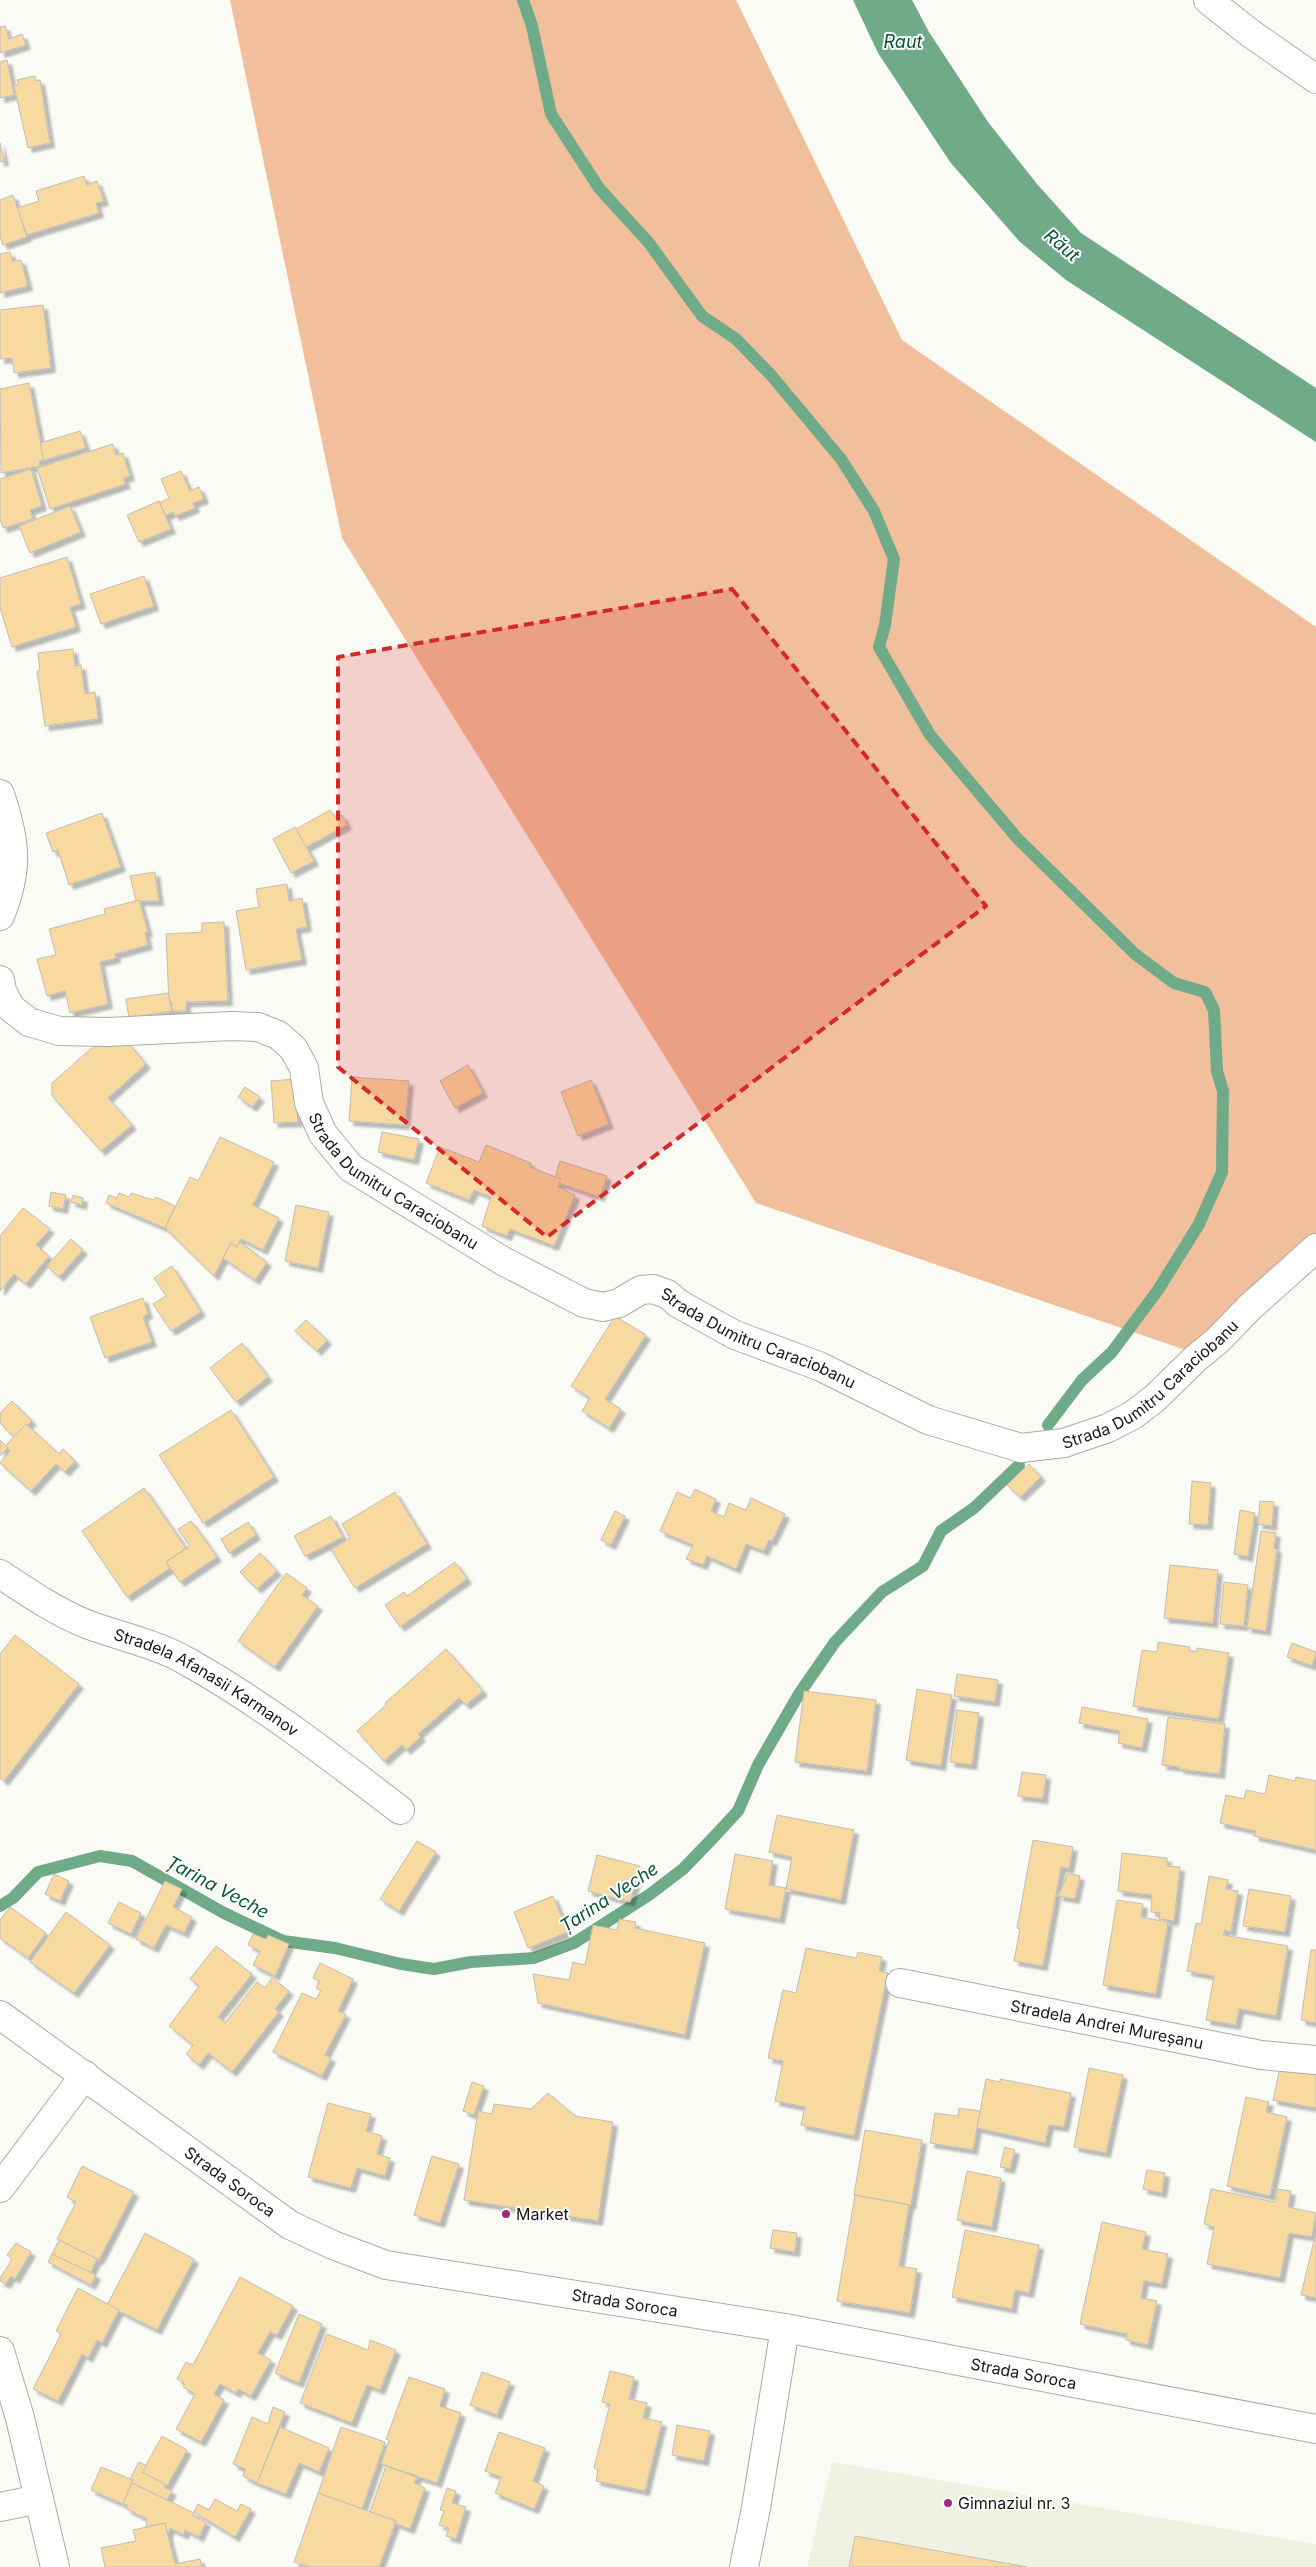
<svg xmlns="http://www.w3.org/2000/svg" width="1316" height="2567" font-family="Inter,sans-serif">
<defs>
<filter id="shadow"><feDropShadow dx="4.5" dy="4.5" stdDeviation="1" flood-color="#0004"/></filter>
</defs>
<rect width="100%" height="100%" fill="#fbfbf5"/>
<polygon fill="#f1f1e3" points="832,2462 1316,2544 1316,2567 807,2567"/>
<polygon fill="#f1bf9c" points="230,0 736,0 902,340 1316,627 1316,1240 1209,1358 756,1203 342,538"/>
<polygon fill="#6fab89" points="853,0 912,0 929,32 988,122 1037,184 1081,233 1316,388 1316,442 1066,280 1020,242 950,162 878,53"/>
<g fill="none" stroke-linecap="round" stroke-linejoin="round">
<g stroke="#6fab89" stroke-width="12">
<polyline points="523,0 532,26 551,114 599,188 649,243 702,316 736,339 771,375 841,459 874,511 894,559 885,625 879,647 930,735 1017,838 1135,954 1174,983 1205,992 1214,1010 1217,1071 1223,1091 1222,1172 1199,1224 1158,1290 1112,1352 1082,1380 1048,1425"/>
<polyline points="0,1906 13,1898 38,1872 100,1856 132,1861 224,1913 283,1941 335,1948 401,1964 434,1969 471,1962 534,1958 574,1943 649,1895 683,1869 711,1840 738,1811 758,1765 799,1694 835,1642 882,1592 923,1566 941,1531 974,1508 1019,1465"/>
</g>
</g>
<g fill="#f8d99f" stroke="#c1bdb8" filter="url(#shadow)">
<polygon points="5,26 9,39 22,34 26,45 0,53 0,27"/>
<polygon points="7,60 14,95 0,98 0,62"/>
<polygon points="35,76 36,81 40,80 50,143 28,148 14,86 19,84 17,80"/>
<polygon points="0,143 4,161 0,162"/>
<polygon points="84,176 87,185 97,181 104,201 96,203 99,213 27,235 17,208 39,201 36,191"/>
<polygon points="13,195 27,237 3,245 0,237 0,200"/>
<polygon points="10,252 13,261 21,260 28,286 0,293 0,254"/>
<polygon points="43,305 51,368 14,373 12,358 0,359 0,310"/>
<polygon points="29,383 44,460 39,461 40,466 1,473 0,389"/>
<polygon points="80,431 86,448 44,460 40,443"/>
<polygon points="113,444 116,455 123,453 130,476 123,478 126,484 50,509 37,468"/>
<polygon points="31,469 42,506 30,510 33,519 3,528 0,519 0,479"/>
<polygon points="181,471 190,491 199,487 204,499 193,503 195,508 175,516 173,512 165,516 159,503 169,498 161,479"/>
<polygon points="159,501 171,529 139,542 127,515"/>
<polygon points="70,506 81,532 30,553 19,526"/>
<polygon points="67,557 81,604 70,607 76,627 12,647 0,608 0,578"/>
<polygon points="144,576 154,606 101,624 90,594"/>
<polygon points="73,649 75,666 81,665 85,694 95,692 98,719 45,726 37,671 40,670 38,653"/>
<polygon points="330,810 335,818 342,815 347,825 306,847 296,829"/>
<polygon points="102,813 121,867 69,885 58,850 53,852 46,833"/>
<polygon points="295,827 314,861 291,873 273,839"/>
<polygon points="155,872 159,901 136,901 130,876"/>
<polygon points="287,884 289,901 302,898 307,927 296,929 302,960 246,970 236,911 259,907 256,889"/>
<polygon points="139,900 148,932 145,933 148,945 115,954 116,958 100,962 108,1004 70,1013 65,991 47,996 37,959 56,955 49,929 105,914 104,909"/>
<polygon points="224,922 228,1001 186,1002 186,1011 172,1011 172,1003 169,1003 166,934 202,932 202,923"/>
<polygon points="168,993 172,1011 129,1018 126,999"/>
<polygon points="129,1044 146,1064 108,1098 132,1125 101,1151 52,1096 52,1083 94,1046"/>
<polygon points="468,1065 483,1093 455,1108 440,1081"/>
<polygon points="352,1077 409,1081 405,1125 349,1121"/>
<polygon points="295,1079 298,1122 274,1123 271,1081"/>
<polygon points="591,1080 609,1124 578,1136 561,1092"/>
<polygon points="245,1087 260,1097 252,1107 238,1097"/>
<polygon points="382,1132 419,1139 414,1160 378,1152"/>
<polygon points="220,1137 274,1162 253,1205 279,1218 263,1250 241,1239 237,1247 231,1243 214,1276 165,1228 190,1177 198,1181"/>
<polygon points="486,1145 531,1163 530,1167 561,1179 558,1187 575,1195 554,1246 510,1229 507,1236 482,1226 491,1197 474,1190 469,1200 426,1183 440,1147 479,1162"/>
<polygon points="560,1161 607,1176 600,1197 559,1183 561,1179 555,1177"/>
<polygon points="51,1192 66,1195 63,1209 49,1206"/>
<polygon points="119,1193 129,1197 131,1193 154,1200 156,1197 175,1206 165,1228 106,1203 109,1195 117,1198"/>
<polygon points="73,1195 83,1198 82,1205 71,1202"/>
<polygon points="296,1205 329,1212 318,1268 285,1261"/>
<polygon points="23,1208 50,1229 36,1245 49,1256 26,1284 14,1274 0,1291 0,1236"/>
<polygon points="71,1239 83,1250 59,1277 47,1266"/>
<polygon points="240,1242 267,1262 255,1280 223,1258 231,1243 237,1247"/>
<polygon points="172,1266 201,1312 171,1331 153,1304 166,1296 154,1278"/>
<polygon points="143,1298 148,1314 143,1317 152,1342 105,1358 90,1317"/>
<polygon points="615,1316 646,1335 605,1399 621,1409 609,1428 582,1411 590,1398 571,1386"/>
<polygon points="306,1320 327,1340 317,1351 295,1331"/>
<polygon points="242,1343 268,1377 236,1402 210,1368"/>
<polygon points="12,1401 32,1421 14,1437 0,1423 0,1413"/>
<polygon points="231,1410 274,1477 203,1523 159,1455"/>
<polygon points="26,1424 59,1454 63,1449 75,1461 65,1472 56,1464 31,1491 0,1463 10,1451 5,1446"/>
<polygon points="0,1440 8,1448 0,1456"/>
<polygon points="1029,1464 1041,1477 1020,1497 1007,1485"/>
<polygon points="1192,1481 1211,1483 1208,1525 1189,1524"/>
<polygon points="144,1488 186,1548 166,1562 170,1568 127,1597 82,1531"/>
<polygon points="695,1489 716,1499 711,1511 724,1517 729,1503 746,1510 751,1498 785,1514 772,1541 769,1540 764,1551 746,1544 736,1569 707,1556 703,1565 686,1559 693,1545 660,1531 677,1492 691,1498"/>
<polygon points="395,1492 427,1544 355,1588 331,1550 350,1538 342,1524"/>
<polygon points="1260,1501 1274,1502 1272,1526 1258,1524"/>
<polygon points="1240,1510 1255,1513 1248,1557 1234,1554"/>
<polygon points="615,1511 625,1516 611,1545 601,1540"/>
<polygon points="331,1516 343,1537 305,1556 294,1536"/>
<polygon points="191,1521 217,1557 180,1582 166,1562 190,1546 178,1529"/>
<polygon points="248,1522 256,1535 229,1553 221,1539"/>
<polygon points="1261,1531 1276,1533 1274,1548 1277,1549 1266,1631 1247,1628"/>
<polygon points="260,1553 277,1571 257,1589 240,1572"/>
<polygon points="455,1562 467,1579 400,1627 385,1605 404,1592 407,1596"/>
<polygon points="1170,1565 1218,1570 1213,1623 1164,1618"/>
<polygon points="286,1573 307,1588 302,1595 318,1606 275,1667 238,1641"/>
<polygon points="1224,1582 1248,1585 1244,1626 1220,1624"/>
<polygon points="15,1635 79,1684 4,1781 0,1778 0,1654"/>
<polygon points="1158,1642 1190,1647 1189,1651 1196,1652 1197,1648 1229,1653 1219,1719 1133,1706 1142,1650 1157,1652"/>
<polygon points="1292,1643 1316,1652 1312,1666 1287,1657"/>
<polygon points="446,1649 483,1691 466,1705 459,1698 418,1734 421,1737 406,1750 402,1745 384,1761 357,1731 386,1705 385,1703"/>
<polygon points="957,1674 998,1680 995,1702 954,1696"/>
<polygon points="917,1689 952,1695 941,1766 906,1760"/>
<polygon points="804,1691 876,1700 867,1771 795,1762"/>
<polygon points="1082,1707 1148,1719 1142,1748 1118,1743 1120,1731 1079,1723"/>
<polygon points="957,1710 979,1713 972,1765 950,1762"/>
<polygon points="1168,1717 1225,1724 1220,1774 1180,1769 1180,1767 1162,1765"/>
<polygon points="1022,1772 1046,1775 1043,1799 1018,1796"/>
<polygon points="1269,1775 1295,1781 1296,1777 1316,1781 1316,1850 1254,1836 1256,1831 1220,1823 1226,1795 1244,1799 1246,1790 1265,1794"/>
<polygon points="777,1815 854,1830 841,1900 786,1889 792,1857 769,1852"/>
<polygon points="1033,1840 1073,1847 1069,1869 1061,1867 1043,1966 1014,1961 1020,1929 1017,1928"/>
<polygon points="417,1841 436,1852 399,1911 380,1899"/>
<polygon points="1122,1853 1167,1858 1167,1866 1180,1867 1174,1921 1159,1919 1160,1913 1151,1912 1152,1895 1118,1891"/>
<polygon points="735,1854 773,1861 769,1885 786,1888 780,1919 725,1909"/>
<polygon points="597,1855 640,1866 630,1902 588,1891"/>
<polygon points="1068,1873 1080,1876 1075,1899 1058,1896"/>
<polygon points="54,1874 69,1881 60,1901 45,1894"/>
<polygon points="1209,1876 1228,1880 1226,1889 1238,1891 1231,1932 1225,1930 1223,1935 1288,1946 1276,2016 1239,2009 1236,2025 1206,2020 1214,1976 1187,1971 1196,1923 1201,1924"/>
<polygon points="165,1881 182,1889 173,1907 192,1917 184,1933 166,1925 154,1948 136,1939"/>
<polygon points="1249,1889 1291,1896 1285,1932 1243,1926"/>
<polygon points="553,1896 568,1932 528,1948 514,1912"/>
<polygon points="1117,1900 1143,1904 1141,1917 1168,1922 1156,1994 1103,1985"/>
<polygon points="119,1902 141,1913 131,1934 108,1923"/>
<polygon points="10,1907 46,1933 28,1958 0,1938 0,1920"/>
<polygon points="66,1912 110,1945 74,1993 30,1962"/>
<polygon points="619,1919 636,1922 635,1928 705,1943 685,2035 538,2003 533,1974 569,1980 573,1962 585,1965 593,1925 617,1930"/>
<polygon points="253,1934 266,1939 268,1935 289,1944 275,1976 253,1965 260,1951 248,1945"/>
<polygon points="216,1946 252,1974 218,2017 225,2023 257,1982 265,1988 272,1978 289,1991 275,2009 279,2012 232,2072 208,2053 199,2065 186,2054 193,2045 169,2026 199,1986 190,1979"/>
<polygon points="806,1948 856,1958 858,1952 882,1957 879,1971 888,1973 854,2136 801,2125 805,2107 775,2101 783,2061 768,2058 783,1990 796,1993"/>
<polygon points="1311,1950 1316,1950 1316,2023 1301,2020"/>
<polygon points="320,1963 353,1979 338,2011 346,2014 325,2055 331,2058 322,2076 273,2052 302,1993 316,1999 321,1991 316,1988 320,1981 313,1978"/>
<polygon points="1280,2067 1316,2073 1316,2108 1273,2100"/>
<polygon points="1089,2068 1123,2075 1106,2153 1074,2147"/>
<polygon points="986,2079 1000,2082 1000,2079 1071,2093 1064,2127 1049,2125 1045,2143 977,2128"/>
<polygon points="472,2082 484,2086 474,2115 463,2111"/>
<polygon points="548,2093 575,2116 613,2122 598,2221 464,2200 478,2111 492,2114 494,2104 531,2109"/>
<polygon points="1246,2097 1269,2102 1266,2112 1287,2117 1270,2196 1227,2186"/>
<polygon points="328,2103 371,2114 366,2131 382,2136 377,2154 390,2158 385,2176 357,2168 351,2188 308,2177"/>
<polygon points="959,2108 980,2111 973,2150 930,2143 935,2113 958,2116"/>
<polygon points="865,2130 922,2140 911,2205 854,2195"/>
<polygon points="1005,2147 1015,2150 1010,2169 1000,2167"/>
<polygon points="432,2156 459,2164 440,2223 414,2215"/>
<polygon points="82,2166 134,2192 99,2260 57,2239 76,2202 67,2197"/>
<polygon points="1147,2170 1165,2173 1162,2193 1143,2189"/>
<polygon points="967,2171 1001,2178 992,2227 957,2220"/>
<polygon points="1211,2189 1275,2202 1277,2189 1291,2191 1288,2207 1316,2213 1312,2237 1289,2233 1280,2278 1207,2264 1214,2227 1204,2224"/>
<polygon points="855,2195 909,2205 899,2266 917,2269 910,2313 837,2301"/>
<polygon points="1102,2222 1146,2232 1142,2249 1168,2254 1162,2284 1144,2281 1141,2298 1157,2301 1148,2345 1126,2340 1127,2334 1080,2324"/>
<polygon points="773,2230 797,2233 795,2252 770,2248"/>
<polygon points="965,2230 1039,2245 1029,2293 1015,2290 1012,2309 952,2297"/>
<polygon points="1316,2232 1316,2298 1301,2295"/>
<polygon points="145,2233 194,2259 157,2330 107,2305"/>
<polygon points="59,2240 97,2259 90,2273 52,2254"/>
<polygon points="16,2243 31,2252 15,2279 11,2276 6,2284 0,2281 0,2278 12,2259 7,2255"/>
<polygon points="52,2254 96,2275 91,2285 48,2262"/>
<polygon points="240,2277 293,2306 277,2335 270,2332 258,2353 271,2360 251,2396 238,2389 236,2393 220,2384 214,2394 224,2400 201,2442 176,2429 195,2394 183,2387 185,2384 177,2379 186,2362 193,2365"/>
<polygon points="78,2288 119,2310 102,2343 97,2340 88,2358 82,2354 58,2401 33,2389 61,2334 56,2331"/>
<polygon points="299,2314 322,2324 299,2383 275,2373"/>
<polygon points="327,2334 368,2350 370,2340 396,2350 380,2390 367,2385 352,2423 300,2403"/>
<polygon points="610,2371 634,2377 629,2399 647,2403 643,2418 662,2422 645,2491 596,2481 598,2470 594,2468 610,2404 602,2402"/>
<polygon points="482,2372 510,2382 497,2415 470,2405"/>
<polygon points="409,2377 445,2389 440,2406 461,2413 437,2483 381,2464 389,2440 386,2439"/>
<polygon points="273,2407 285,2412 257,2483 243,2476 245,2469 233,2464 252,2417 268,2424"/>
<polygon points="677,2425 710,2431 704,2461 672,2455"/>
<polygon points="280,2427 329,2448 319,2472 299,2463 286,2494 257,2483"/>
<polygon points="341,2427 385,2442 362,2509 318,2493"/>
<polygon points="499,2432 545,2448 533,2481 544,2486 534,2509 495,2493 501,2477 485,2471"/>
<polygon points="162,2436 187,2450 167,2486 142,2472"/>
<polygon points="139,2462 147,2466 142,2472 166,2485 164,2487 172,2491 167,2500 132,2483 133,2480 130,2479"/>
<polygon points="386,2466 417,2477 414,2483 425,2488 410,2529 394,2523 396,2521 370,2512"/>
<polygon points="101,2467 133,2480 123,2504 91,2490"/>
<polygon points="132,2483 194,2513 193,2516 206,2522 199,2537 185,2530 184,2535 170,2528 168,2535 165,2523 146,2527 147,2519 127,2509 127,2505 123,2504"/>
<polygon points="447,2488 456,2491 452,2503 466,2507 456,2539 446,2536 449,2528 439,2525 444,2511 440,2510"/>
<polygon points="318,2493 396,2521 379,2567 310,2567 294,2562"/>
<polygon points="215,2499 237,2511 241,2504 251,2509 235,2537 194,2512 198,2504 209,2510"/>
<polygon points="165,2523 175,2564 200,2559 202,2567 105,2567 101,2548 136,2541 133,2530"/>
<polygon points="855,2536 1027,2567 849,2567"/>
</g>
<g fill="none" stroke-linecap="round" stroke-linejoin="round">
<g stroke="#acaca6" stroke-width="30">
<g id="street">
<polyline points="1208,0 1250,33 1316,79"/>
<path d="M0,794C16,842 19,869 0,916"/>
<path id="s1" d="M0,980L2,991L11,1008L29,1022L59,1031L107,1032L232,1026L258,1027L278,1035L293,1048L304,1068L309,1103L323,1134L351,1168L503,1261L584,1303L603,1307L619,1303L641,1290L653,1289L667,1294L679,1304L735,1335L819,1366L928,1420L1021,1448L1064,1443L1108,1428L1133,1415L1154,1399L1195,1359L1217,1341L1249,1308L1316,1248"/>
<path id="s2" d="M0,1574C27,1592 58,1613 89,1625C122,1637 157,1644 188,1662C263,1704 332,1758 400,1810"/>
<path id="s3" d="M900,1983L1261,2055L1316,2060"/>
<polyline points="0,2188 85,2075"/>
<polyline points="0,2351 20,2418 55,2567"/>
<polyline points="0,2507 39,2499"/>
<polyline points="744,2567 756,2508 785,2328"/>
</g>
</g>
<g stroke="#acaca6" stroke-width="30">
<g id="secondary">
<path id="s4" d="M0,2015L290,2225L333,2245L386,2265L785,2328L1316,2429"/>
</g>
</g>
<use href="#street" stroke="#fff" stroke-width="28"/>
<use href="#secondary" stroke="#fff" stroke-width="28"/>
</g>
<path fill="#d62828" fill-opacity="0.2" stroke="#d62828" stroke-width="4" stroke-dasharray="10 6" stroke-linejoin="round" d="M732,589L986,906L547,1237L338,1067V657Z"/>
<g fill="#a12a82" stroke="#fff" stroke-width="2">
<circle cx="506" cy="2214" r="5"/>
<circle cx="948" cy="2503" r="5"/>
</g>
<g text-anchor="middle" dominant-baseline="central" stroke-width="4" stroke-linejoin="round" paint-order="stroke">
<g font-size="16" fill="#171715" stroke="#fff">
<text stroke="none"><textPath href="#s1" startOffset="502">Strada Dumitru Caraciobanu</textPath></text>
<text stroke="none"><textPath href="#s1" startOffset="921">Strada Dumitru Caraciobanu</textPath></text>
<text stroke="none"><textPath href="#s1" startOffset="1356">Strada Dumitru Caraciobanu</textPath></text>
<text stroke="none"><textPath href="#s2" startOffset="234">Stradela Afanasii Karmanov</textPath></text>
<text stroke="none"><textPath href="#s3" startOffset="211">Stradela Andrei Mureșanu</textPath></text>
<text stroke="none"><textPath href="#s4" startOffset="284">Strada Soroca</textPath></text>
<text stroke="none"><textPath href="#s4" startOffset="704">Strada Soroca</textPath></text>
<text stroke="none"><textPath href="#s4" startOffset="1109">Strada Soroca</textPath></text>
</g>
<g font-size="16" fill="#171715" stroke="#fff" text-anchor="start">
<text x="516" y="2214">Market</text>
<text x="958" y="2503">Gimnaziul nr. 3</text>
</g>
<g font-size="18" font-style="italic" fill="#095635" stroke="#fff">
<text x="903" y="41">Raut</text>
<text transform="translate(1062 245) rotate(40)">Răut</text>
<text transform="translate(218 1887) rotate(28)">Țarina Veche</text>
<text transform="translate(609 1897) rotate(-33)">Țarina Veche</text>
</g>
</g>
</svg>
